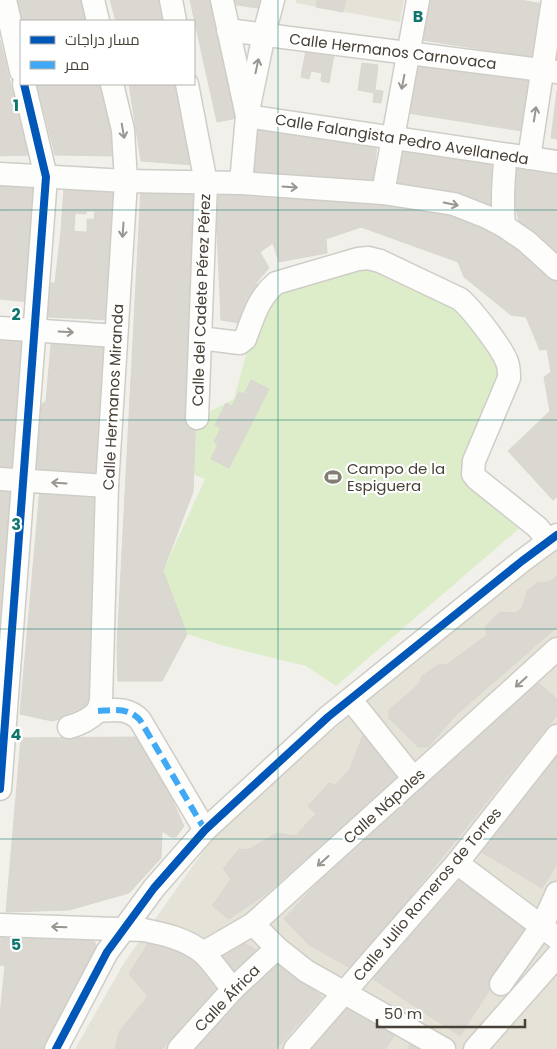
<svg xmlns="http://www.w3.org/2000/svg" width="557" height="1049" font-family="Poppins,Cairo,sans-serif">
<rect width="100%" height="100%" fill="#f1f0ea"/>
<g fill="#e5e2d7">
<polygon points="296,0 404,0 400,22 296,3"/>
<polygon points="557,544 557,1049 75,1049 124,963 209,843 240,812 473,606"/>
</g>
<polygon fill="#ddedc9" points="368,267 456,309 496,358 503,387 465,474 522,526 336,686 306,666 221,645 181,632 163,571 205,479 193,474 197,418 234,399 251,336 273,294"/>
<g fill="#dbd8d2" stroke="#d9d7d0">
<polygon points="15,0 82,0 87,21 21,21"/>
<polygon points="110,0 165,0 169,21 116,21"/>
<polygon points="190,0 215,0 242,117 217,122"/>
<polygon points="222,0 267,0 264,9 223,3"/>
<polygon points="317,0 346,0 343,12 316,7"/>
<polygon points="431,0 520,0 544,4 537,58 422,40"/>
<polygon points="0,40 28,155 0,156"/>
<polygon points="306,50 334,54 329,83 321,81 322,73 311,71 309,79 301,77"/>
<polygon points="417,60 530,78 522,131 408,113"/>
<polygon points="362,63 378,65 375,90 383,91 381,103 373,102 374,93 358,90"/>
<polygon points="37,84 100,84 115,156 55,155"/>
<polygon points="129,84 182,84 193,165 141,161"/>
<polygon points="557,91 557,139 551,138"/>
<polygon points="257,126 377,144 373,185 332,177 288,174 253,175"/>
<polygon points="400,145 498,160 493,208 398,188"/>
<polygon points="513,163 557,169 557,255 530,240 535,233 521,232 514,198"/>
<polygon points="0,181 41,185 30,302 0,299"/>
<polygon points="215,185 475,215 557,277 557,497 553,500 508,451 550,411 544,377 551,372 547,349 540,350 526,317 511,315 464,277 458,262 361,227 326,239 327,253 279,262 273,243 260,252 269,268 257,282 246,324 221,320"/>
<polygon points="64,187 87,188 86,214 75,213 74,231 61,231"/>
<polygon points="141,187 205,188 193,492 163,571 187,634 162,681 118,681 117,647"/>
<polygon points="87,188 114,190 112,221 94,220 95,211 86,211"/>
<polygon points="87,219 112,221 112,320 47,317 49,283 55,283 61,231 87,232"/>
<polygon points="0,332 31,335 21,469 0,468"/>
<polygon points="52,335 114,339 105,476 36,472 42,404 46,401"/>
<polygon points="251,380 269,389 229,468 211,459 218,444 214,442 221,428 215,425 226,403 232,406 239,392 244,394"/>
<polygon points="0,487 16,488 0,683"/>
<polygon points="40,488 104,492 92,699 87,707 74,715 52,721 20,714"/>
<polygon points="557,576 557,627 455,716 428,747 418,747 389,718 389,710 419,684 422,676 438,665 448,664 487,635 485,627 500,612 516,613 523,607 527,591 537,583 549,582"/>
<polygon points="535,680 557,699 557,715 352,969 309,945 284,919 366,831"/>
<polygon points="366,727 404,773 263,896 229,919 212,906 231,879 223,869 239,849 248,850 277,833 295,836 316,814 308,806 329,783 335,785 350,769"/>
<polygon points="144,737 184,826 176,837 171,837 162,831 161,858 129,893 69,910 6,912 21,738"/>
<polygon points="557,745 557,864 542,888 473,847"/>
<polygon points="460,880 528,930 460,1036 373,979"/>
<polygon points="1,933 93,937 98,951 46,1049 0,1049 0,1014 5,966 0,965"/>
<polygon points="152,937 183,948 222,983 162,1049 114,1049 116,1046 119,1032 148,996 129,974"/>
<polygon points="240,941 260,952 236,978 220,956"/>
<polygon points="274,957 322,997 276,1049 193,1049"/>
<polygon points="344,1000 399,1029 385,1049 304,1049"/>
<polygon points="415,1038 434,1049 407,1049"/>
</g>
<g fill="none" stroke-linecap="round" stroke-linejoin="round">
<g stroke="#cfcdc7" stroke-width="25">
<g id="street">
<polyline points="5,0 21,71"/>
<polyline points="93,0 98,21"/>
<polyline points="171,0 175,21"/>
<polyline points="222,0 247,116 557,162"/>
<polyline points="228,30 557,72"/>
<polyline points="187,84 206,183 197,418"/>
<polyline points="529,158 553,0"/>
<polyline points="0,174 126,181 241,183 383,193 454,204 487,217 504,226 526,241 557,269"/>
<polyline points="241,183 247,116 264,34 273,0"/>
<polyline points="383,193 418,0"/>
<path d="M504,226C502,202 503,179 506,155"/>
<polyline points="0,328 116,336"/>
<path d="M200,338L240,343L245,339C253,318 258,298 276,283L358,259L368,258L380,261L460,299C472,309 502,348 507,362C509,367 509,372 509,378L474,461L473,474L477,479L537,527L549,541"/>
<polyline points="0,479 107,486"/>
<polyline points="351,700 414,779"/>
<polyline points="98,711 101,701 107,486 126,181 123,130 112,84"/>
<path d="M69,727C81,724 89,720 98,711C114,710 128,707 140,720L205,830"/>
<polyline points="0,789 46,177 24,84"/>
<polyline points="457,863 557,938"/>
<polyline points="253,924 277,948 306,971 444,1049"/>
<path d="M0,925L144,930C164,934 187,939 203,953C214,963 223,978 233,989"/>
<polyline points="203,953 253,924 557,649"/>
<polyline points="501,984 542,926 557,893"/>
<polyline points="56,1049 107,952 154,888 205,830 328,717 522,561 557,535"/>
<polyline points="179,1049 233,989 277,948"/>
<polyline points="295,1049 457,863 557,736"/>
<polyline points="475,1049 557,956"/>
</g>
</g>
<use href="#street" stroke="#fdfdfc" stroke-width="22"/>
<path stroke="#3fa9f5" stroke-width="6" stroke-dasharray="12 6" stroke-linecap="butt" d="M98,711C114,710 128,707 140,720L205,830"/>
<g stroke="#fff" stroke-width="11">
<g id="cycleway">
<polyline points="0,789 46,177 24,84"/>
<polyline points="56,1049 107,952 154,888 205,830 328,717 522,561 557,535"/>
</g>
</g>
<use href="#cycleway" stroke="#0057b8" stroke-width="8"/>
</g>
<defs><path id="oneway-shaft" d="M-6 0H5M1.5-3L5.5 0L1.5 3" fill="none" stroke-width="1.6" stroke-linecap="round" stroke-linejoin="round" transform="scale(1.25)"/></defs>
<g stroke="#99968f">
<use href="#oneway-shaft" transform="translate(257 66) rotate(-78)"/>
<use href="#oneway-shaft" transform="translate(403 82) rotate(101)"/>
<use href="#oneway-shaft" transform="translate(535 114) rotate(-81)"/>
<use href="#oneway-shaft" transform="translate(123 131) rotate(80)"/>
<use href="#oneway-shaft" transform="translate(290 187) rotate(4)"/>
<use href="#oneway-shaft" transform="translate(451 204) rotate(12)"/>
<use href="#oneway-shaft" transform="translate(123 230) rotate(94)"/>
<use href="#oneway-shaft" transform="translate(66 332) rotate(3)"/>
<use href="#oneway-shaft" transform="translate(59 483) rotate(-176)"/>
<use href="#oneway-shaft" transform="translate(521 682) rotate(138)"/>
<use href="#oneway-shaft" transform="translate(323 861) rotate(138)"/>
<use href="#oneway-shaft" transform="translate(59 927) rotate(-178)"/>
</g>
<path fill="none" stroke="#0f766e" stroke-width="1" stroke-opacity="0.55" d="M278,0V1049M0,210H557M0,420H557M0,629H557M0,839H557"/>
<defs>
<g id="stadium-bare" transform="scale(1.35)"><path d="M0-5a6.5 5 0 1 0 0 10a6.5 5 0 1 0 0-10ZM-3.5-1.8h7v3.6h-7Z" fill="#837e74" stroke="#fff" stroke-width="2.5" paint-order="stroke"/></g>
</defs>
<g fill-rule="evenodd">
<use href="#stadium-bare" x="333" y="477"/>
</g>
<g text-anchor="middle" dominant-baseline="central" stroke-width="4.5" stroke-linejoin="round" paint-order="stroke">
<g font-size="15" fill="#484135" stroke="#fff">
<text transform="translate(393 51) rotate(7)">Calle Hermanos Carnovaca</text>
<text transform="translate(402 139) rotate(9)">Calle Falangista Pedro Avellaneda</text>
<text transform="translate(201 300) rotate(-88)">Calle del Cadete Pérez Pérez</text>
<text transform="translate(113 397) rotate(-87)">Calle Hermanos Miranda</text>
<text transform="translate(384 806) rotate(-42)">Calle Nápoles</text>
<text transform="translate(427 894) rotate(-50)">Calle Julio Romeros de Torres</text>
<text transform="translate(227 998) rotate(-46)">Calle África</text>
</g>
<g font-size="15" fill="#484135" stroke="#fff" text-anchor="start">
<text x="347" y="468">Campo de la<tspan x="347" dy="17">Espiguera</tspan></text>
</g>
</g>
<g font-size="16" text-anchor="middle" font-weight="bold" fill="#0f766e" stroke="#fff" stroke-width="4.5" stroke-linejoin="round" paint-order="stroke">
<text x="418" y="22">B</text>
<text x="16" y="111">1</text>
<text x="16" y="320">2</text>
<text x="16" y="530">3</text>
<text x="16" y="740">4</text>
<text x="16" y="950">5</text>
</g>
<rect x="20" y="20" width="175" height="65" fill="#ffffff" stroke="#b6b3ae"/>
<rect x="30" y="36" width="25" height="8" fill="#0057b8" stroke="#b6b3ae"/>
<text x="65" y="45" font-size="15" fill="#484135">مسار دراجات</text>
<rect x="30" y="61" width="25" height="8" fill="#3fa9f5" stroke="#b6b3ae"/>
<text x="65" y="70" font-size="15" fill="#484135">ممر</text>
<path d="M377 1019v8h148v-8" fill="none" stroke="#484135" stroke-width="2.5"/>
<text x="384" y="1019" font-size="15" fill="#484135" stroke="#ffffff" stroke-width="4" paint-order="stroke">50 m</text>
</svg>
